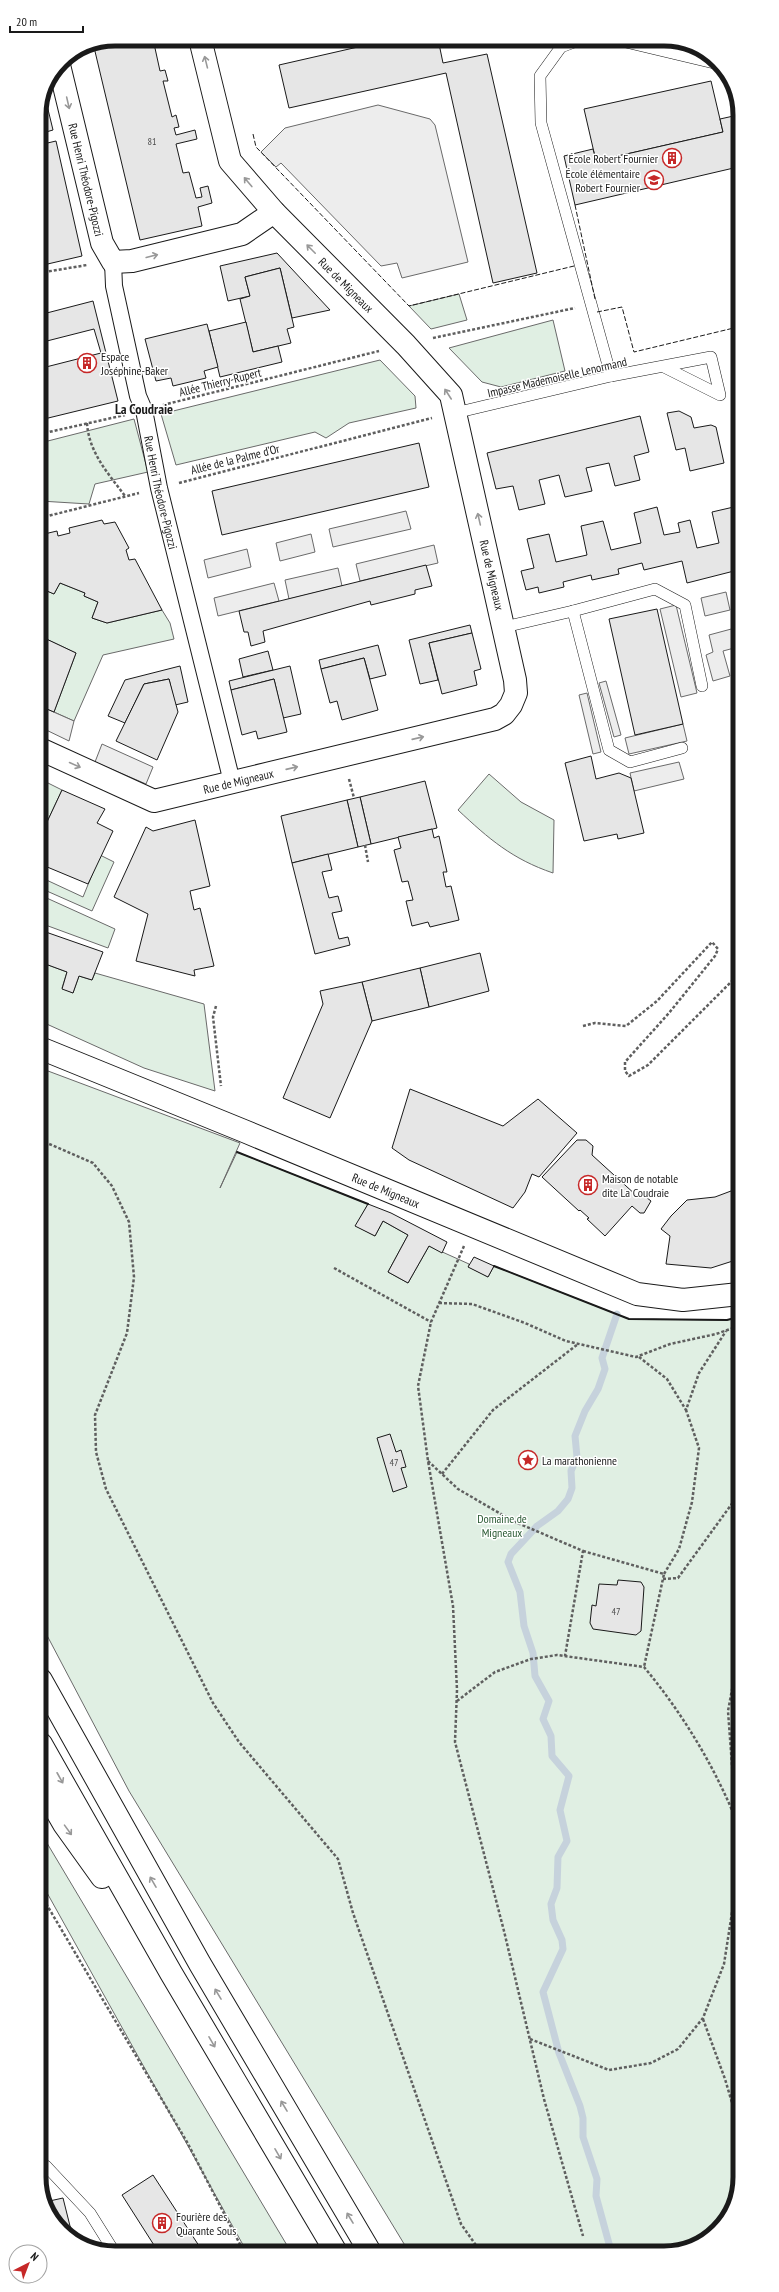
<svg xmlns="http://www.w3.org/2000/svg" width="779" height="2292" font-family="'PT Sans Narrow',sans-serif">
<rect width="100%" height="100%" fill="#fff"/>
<g fill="#e0efe3" stroke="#6a6a6a">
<polygon points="459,294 467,320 431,329 409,306"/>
<polygon points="553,320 565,371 501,387 482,382 449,348"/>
<polygon points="380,360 415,396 416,408 349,423 326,438 315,432 176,465 161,414"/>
<polygon points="134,419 148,472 95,484 89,504 40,501 40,443"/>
<polygon points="60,583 85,593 84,596 98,602 92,618 107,623 162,610 170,623 174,639 103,655 74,721 54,712 76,653 40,636 40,588 54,594"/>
<path d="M489,774L521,802L554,820L553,873C512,859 489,839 458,810Z"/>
<polygon points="40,779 62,790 40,837"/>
<polygon points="100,855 114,862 92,911 40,888 40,877 83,897"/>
<polygon points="40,895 115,929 108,948 40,923"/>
<polygon points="40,962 67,972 62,988 73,993 79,976 92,980 95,973 204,1004 215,1091 144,1068 40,1021"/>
<polygon points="40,1068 240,1143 220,1188 237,1152 368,1204 356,1226 375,1236 383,1221 408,1235 388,1272 408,1283 429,1246 469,1264 469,1267 488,1277 494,1266 629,1319 727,1320 739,1317 740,2178 724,2224 684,2250 409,2252 129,1791 41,1624"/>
<polygon points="41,1833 291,2252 247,2252 41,1882"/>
</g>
<g fill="#ededed" stroke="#6a6a6a">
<polygon points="378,105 430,119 435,125 468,262 402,278 397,263 381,266 281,163 276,167 261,152 285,128"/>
<polygon points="406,511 411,529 333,547 329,529"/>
<polygon points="311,534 315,552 280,561 276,543"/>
<polygon points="434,545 438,563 360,581 356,564"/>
<polygon points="247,549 251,567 208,578 204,560"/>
<polygon points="338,568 342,586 289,599 285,580"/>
<polygon points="274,583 279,601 218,616 214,598"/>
<polygon points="726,592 730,610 705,616 701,598"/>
<polygon points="676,605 697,693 681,697 660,609"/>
<polygon points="735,628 738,647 723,651 730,676 713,681 706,655 713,652 709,635"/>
<polygon points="606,681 621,735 614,737 599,683"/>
<polygon points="587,693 601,752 593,754 579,695"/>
<polygon points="40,706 74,721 69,741 40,727"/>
<polygon points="683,724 687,741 629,754 625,738"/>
<polygon points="102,744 153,767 146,784 95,762"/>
<polygon points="679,762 684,779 634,791 630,773"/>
</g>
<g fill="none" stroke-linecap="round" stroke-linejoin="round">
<polyline stroke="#c6d2dc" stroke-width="7" points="611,2251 596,2196 597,2179 583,2137 583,2118 580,2106 559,2053 543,1992 563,1949 562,1940 553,1920 551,1904 557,1888 558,1857 567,1841 560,1810 569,1776 552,1756 551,1736 543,1719 549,1701 535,1676 533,1653 524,1626 520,1592 508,1562 511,1554 537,1526 558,1511 568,1499 572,1488 571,1471 577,1457 575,1436 585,1411 598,1389 605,1369 602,1358 617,1314"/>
</g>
<g fill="#e6e6e6" stroke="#1a1a1a">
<polygon points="115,39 153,39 160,71 165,70 168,81 163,81 172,117 176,115 179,127 174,128 176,135 195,130 197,139 176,144 183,173 189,172 196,198 202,197 200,188 208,186 212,203 198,207 202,226 140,240 93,43"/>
<polygon points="393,39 438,39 443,63 487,54 537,273 493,283 446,73 289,108 279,65"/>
<polygon points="711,81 723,132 596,161 584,109"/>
<polygon points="45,97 53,130 39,134 39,110"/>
<polygon points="738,115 738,167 575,205 564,156 593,149 596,161 723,132 720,119"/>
<polygon points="56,141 82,256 39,266 39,145"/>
<polygon points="277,253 330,310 292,318 280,268 245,277 250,296 228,301 220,266"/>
<polygon points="280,268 294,327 287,329 291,343 253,352 240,299 250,296 245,277"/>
<polygon points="93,301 118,401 40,420 39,357 42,368 101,353 94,329 39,343 39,315"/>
<polygon points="246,322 253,352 278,346 282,362 220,377 209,331"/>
<polygon points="207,324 218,367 204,371 206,378 173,386 171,378 156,381 145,339"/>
<polygon points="679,411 691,417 694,428 711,425 716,427 724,463 690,471 685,448 676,450 667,413"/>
<polygon points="640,416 649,452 634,456 640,480 615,486 609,463 586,468 592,491 565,497 559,475 539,480 545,504 519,510 513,486 496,489 487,453"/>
<polygon points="419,443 429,487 222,535 212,491"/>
<polygon points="738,506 738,570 687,583 682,561 644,570 642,563 618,569 619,574 592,580 591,575 563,582 564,587 539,593 538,587 526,590 521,571 534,568 527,539 549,534 556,562 587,555 581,526 603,521 611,550 641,543 634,513 657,507 664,535 680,532 678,523 690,520 697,548 719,543 712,512"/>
<polygon points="102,520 104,524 115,522 129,548 126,550 129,560 135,559 162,610 107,623 92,618 98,602 84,596 85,593 60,583 54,594 40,588 40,535 57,531 58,536 70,533 69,528"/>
<polygon points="426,565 432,586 415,590 415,594 371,605 370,601 263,631 265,642 251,646 248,632 244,632 239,611"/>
<polygon points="657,609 683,724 635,735 609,619"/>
<polygon points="470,625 472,633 429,643 438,680 420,684 409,640"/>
<polygon points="472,633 481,669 474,671 477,685 442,694 429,643"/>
<polygon points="40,636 76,653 54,712 40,706"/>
<polygon points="378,645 386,675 370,679 364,658 321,669 319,660"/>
<polygon points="268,651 273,670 243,677 239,659"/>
<polygon points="364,658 378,710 342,720 337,701 330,703 321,669"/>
<polygon points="180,666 188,702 175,705 169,679 144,684 125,723 108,716 125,680"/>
<polygon points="290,666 301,714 283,718 274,679 231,690 229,681"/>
<polygon points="169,679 178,712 157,760 116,741 144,684"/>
<polygon points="274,679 287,732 258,739 256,731 242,735 231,690"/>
<polygon points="591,756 596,779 619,773 631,778 644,833 618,839 617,834 584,841 565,763"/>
<polygon points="425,781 437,828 371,844 360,797"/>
<polygon points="62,790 105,809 97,823 113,831 88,884 40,864 40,837"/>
<polygon points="360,797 371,844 358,847 347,800"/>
<polygon points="347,800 358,847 292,863 281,816"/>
<polygon points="195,820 210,886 190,891 194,910 200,908 214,966 194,970 195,976 136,961 148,914 114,897 146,827 153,831"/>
<polygon points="432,829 434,838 439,836 447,872 443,872 446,887 451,886 459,920 430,927 428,922 412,926 406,901 413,900 408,881 402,882 394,850 401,848 398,837"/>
<polygon points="328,854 332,870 322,872 329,898 338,896 342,911 332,913 339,939 348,937 350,945 315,954 292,863"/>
<polygon points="40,930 103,952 92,980 79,976 73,993 62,989 67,972 40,962"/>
<polygon points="480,953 489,991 429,1007 420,968"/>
<polygon points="420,968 429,1007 372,1021 362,982"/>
<polygon points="362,982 372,1021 330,1118 283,1098 323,1004 320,991"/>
<polygon points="410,1089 503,1126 538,1099 577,1133 539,1177 532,1174 525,1192 513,1208 409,1160 392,1148"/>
<polygon points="577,1140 586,1140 593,1146 592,1155 637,1196 642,1194 651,1201 644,1213 640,1213 632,1206 605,1236 587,1219 589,1218 580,1210 579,1211 542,1177"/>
<polygon points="739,1188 739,1259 711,1268 666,1264 670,1236 661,1229 671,1216 687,1200 715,1197"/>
<polygon points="368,1204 391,1213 447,1242 442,1253 429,1246 408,1283 388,1272 408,1235 383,1221 375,1236 355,1226"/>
<polygon points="474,1257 494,1266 488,1277 468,1267"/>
<polygon points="390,1434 396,1452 401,1450 406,1467 401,1468 407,1487 393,1492 377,1438"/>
<polygon points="618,1580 641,1582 644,1587 641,1631 636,1635 593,1629 590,1623 592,1605 596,1606 599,1584 617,1585"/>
<polygon points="153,2175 203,2252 159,2253 122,2195"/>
<polygon points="63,2198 73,2238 65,2234 45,2202"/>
</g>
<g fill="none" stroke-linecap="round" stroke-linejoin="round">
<g stroke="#1a1a1a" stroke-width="12">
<g id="service">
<polyline points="582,39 561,47 540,76 541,123 611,376"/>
<polyline points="613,39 718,64"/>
<polyline points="455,413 611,376 711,357 720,395 664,367"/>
<polyline points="573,611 655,589 685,605 702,686"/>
<polyline points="504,627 573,611 609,750 630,762 682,748"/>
<polyline points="41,2168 46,2166 90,2213 115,2253"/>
</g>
</g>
<g stroke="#1a1a1a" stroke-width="18">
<g id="pedestrian">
<path id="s1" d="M113,262L114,286L138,396L144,410L159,488L232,782"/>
</g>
</g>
<g stroke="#1a1a1a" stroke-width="24">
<g id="minor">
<path id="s2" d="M59,65L102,243L113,262L132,261L242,234L274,212"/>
<path id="s3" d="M40,749L154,801L495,719L504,714L511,705L516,693L515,680L451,395L406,345L274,212L230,161L200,39"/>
</g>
</g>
<g stroke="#1a1a1a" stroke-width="24">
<g id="tertiary">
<path id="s4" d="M40,1048L244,1131L637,1294L683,1300L739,1294"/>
</g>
</g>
<g stroke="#1a1a1a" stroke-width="24">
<g id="motorway">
<polyline points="41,1680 200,1964 370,2252"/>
<polyline points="41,1744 171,1973 336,2252"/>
<polyline points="41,1784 64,1824 102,1877"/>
</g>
</g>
<g stroke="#5f5f5f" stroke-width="2.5" stroke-dasharray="3 2" stroke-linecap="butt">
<polyline points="39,273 87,265"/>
<polyline points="433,338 575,308"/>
<polyline points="163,405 379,351"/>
<path d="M87,423C89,453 108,473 125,496"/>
<polyline points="40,434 125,415"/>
<polyline points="179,483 432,418"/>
<polyline points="40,518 139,493"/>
<polyline points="349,779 354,798"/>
<polyline points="365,845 368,862"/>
<polyline points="216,1006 213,1017 221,1086"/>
<polyline points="583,1026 595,1023 626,1026 657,1001 712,942 718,949 715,956 669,1013 625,1062 625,1071 629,1076 648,1065 739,974"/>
<polyline points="40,1140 93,1163 112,1186 129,1222 134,1277 127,1333 95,1415 96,1452 106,1489 213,1703 239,1742 338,1859 353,1913 461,2224 480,2251"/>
<polyline points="464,1246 431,1322 418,1386 428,1461 453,1606 457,1690 455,1742 504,1931 544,2099 583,2236"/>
<polyline points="334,1268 431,1322"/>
<polyline points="439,1303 472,1304 525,1323 566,1341 636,1357 670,1344 716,1334 739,1326"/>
<polyline points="639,1357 667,1379 686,1410 699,1373 726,1331"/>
<polyline points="428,1461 458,1489 513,1521 583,1551 565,1656"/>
<polyline points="442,1474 493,1410 578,1344"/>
<polyline points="583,1551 664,1574 644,1667"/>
<polyline points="664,1574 679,1549 692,1502 699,1448 686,1410"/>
<polyline points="663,1579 678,1578 739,1494"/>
<path d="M457,1701L495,1672L531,1659L557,1655L644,1667C684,1715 718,1772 740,1830"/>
<polyline points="736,1820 728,1711 739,1652"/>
<polyline points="41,1895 187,2142 244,2252"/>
<polyline points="703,2019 725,2079 740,2130"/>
<polyline points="530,2039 609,2070 651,2063 678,2049 703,2018 724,1964 740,1861"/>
</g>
<use href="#service" stroke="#fff" stroke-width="11"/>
<use href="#pedestrian" stroke="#fff" stroke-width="16"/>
<use href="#minor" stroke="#fff" stroke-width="22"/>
<use href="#tertiary" stroke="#fff" stroke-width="22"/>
<use href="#motorway" stroke="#fff" stroke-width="22"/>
<g stroke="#1a1a1a" stroke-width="1" stroke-dasharray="5 2" stroke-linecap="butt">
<polyline points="253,134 256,147 409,306 574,266"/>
<polyline points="575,205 595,299"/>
<polyline points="597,312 622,307 634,352 738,327"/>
</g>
<g stroke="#1a1a1a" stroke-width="2">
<polyline points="237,1152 368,1204"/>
<polyline points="494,1266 629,1319 727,1320 739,1317"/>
</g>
</g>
<defs><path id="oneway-shaft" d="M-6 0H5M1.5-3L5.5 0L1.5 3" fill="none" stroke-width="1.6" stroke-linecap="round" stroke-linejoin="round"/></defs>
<g stroke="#989898">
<use href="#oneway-shaft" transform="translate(206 62) rotate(-104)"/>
<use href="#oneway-shaft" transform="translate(68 103) rotate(77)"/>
<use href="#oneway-shaft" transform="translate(248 182) rotate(-130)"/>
<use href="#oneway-shaft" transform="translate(311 249) rotate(-135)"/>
<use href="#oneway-shaft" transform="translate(152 256) rotate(-14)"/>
<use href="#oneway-shaft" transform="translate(448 394) rotate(-123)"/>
<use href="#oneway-shaft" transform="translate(479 519) rotate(-103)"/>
<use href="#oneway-shaft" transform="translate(418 738) rotate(-13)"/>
<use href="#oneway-shaft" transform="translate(75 765) rotate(24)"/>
<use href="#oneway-shaft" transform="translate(292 768) rotate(-13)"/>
<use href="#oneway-shaft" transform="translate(60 1778) rotate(61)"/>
<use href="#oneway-shaft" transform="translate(68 1830) rotate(54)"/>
<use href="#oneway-shaft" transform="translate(153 1882) rotate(-120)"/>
<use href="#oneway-shaft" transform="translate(218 1994) rotate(-121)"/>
<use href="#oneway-shaft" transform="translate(212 2042) rotate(60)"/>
<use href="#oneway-shaft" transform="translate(284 2106) rotate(-121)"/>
<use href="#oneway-shaft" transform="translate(278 2154) rotate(60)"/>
<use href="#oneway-shaft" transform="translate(350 2218) rotate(-121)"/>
</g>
<defs>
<g id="building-ring" transform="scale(1)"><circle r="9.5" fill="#fff" stroke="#c62828" stroke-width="1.5"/><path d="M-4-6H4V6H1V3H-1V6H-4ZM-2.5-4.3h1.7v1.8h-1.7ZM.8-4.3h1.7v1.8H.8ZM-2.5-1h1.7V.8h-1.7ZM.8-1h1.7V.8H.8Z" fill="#c62828"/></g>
<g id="school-ring" transform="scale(1)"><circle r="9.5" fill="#fff" stroke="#c62828" stroke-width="1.5"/><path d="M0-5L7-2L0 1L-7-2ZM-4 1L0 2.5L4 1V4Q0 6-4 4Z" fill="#c62828"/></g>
<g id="sight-ring" transform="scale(1)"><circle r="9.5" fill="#fff" stroke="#c62828" stroke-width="1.5"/><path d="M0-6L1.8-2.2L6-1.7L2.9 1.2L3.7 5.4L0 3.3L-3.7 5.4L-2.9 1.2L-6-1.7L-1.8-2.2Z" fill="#c62828"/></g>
</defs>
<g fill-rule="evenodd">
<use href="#building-ring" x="672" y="158"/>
<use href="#school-ring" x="654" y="180"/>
<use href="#building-ring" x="87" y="363"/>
<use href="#building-ring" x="588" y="1185"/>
<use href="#sight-ring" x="528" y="1460"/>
<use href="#building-ring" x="162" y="2223"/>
</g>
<g text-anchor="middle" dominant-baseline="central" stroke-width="3" stroke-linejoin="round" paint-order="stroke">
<g font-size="10" fill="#4d4d4d">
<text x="152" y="141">81</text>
<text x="394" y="1462">47</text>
<text x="616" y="1611">47</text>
</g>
<g font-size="12" fill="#1a1a1a" stroke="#fff" text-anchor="start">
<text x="658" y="158" text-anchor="end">École Robert Fournier</text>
<text x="640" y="173" text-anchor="end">École élémentaire<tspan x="640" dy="14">Robert Fournier</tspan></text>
<text x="101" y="356">Espace<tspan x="101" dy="14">Joséphine-Baker</tspan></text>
<text x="602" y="1178">Maison de notable<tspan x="602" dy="14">dite La Coudraie</tspan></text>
<text x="542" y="1460">La marathonienne</text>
<text x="176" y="2216">Fourière des<tspan x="176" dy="14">Quarante Sous</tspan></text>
</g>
<g font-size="12" fill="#1a1a1a" stroke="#fff">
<text stroke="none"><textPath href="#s2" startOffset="118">Rue Henri Théodore-Pigozzi</textPath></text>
<text transform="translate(346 285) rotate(45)">Rue de Migneaux</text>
<text transform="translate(557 377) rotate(-13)">Impasse Mademoiselle Lenormand</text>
<text transform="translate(220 382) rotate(-14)">Allée Thierry-Rupert</text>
<text transform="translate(235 459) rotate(-14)">Allée de la Palme d’Or</text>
<text stroke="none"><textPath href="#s1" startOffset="236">Rue Henri Théodore-Pigozzi</textPath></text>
<text transform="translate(492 575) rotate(77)">Rue de Migneaux</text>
<text stroke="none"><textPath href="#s3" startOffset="212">Rue de Migneaux</textPath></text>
<text stroke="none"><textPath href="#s4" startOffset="374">Rue de Migneaux</textPath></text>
</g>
<g font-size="12" fill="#2b5a34" stroke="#fff">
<text x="502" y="1518">Domaine de<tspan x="502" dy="14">Migneaux</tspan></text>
</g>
<g font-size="14" font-weight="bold" fill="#1a1a1a" stroke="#fff">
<text x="144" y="409">La Coudraie</text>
</g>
</g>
<path d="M0 0H779V2292H0ZM115 46H664A69 69 0 0 1 733 115V2177A69 69 0 0 1 664 2246H115A69 69 0 0 1 46 2177V115A69 69 0 0 1 115 46Z" fill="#fff" fill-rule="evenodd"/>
<path fill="none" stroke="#1a1a1a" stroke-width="5" d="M115 46H664A69 69 0 0 1 733 115V2177A69 69 0 0 1 664 2246H115A69 69 0 0 1 46 2177V115A69 69 0 0 1 115 46Z"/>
<g transform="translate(28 2264) rotate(42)"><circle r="19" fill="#ffffff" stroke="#a3a3a3"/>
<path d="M0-3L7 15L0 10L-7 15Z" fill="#c62828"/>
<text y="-6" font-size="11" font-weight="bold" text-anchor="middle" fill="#1a1a1a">N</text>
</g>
<path d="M10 26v6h73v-6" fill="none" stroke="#1a1a1a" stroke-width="2"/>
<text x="16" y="26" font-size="12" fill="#1a1a1a" stroke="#ffffff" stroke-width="3" paint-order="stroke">20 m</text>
</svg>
